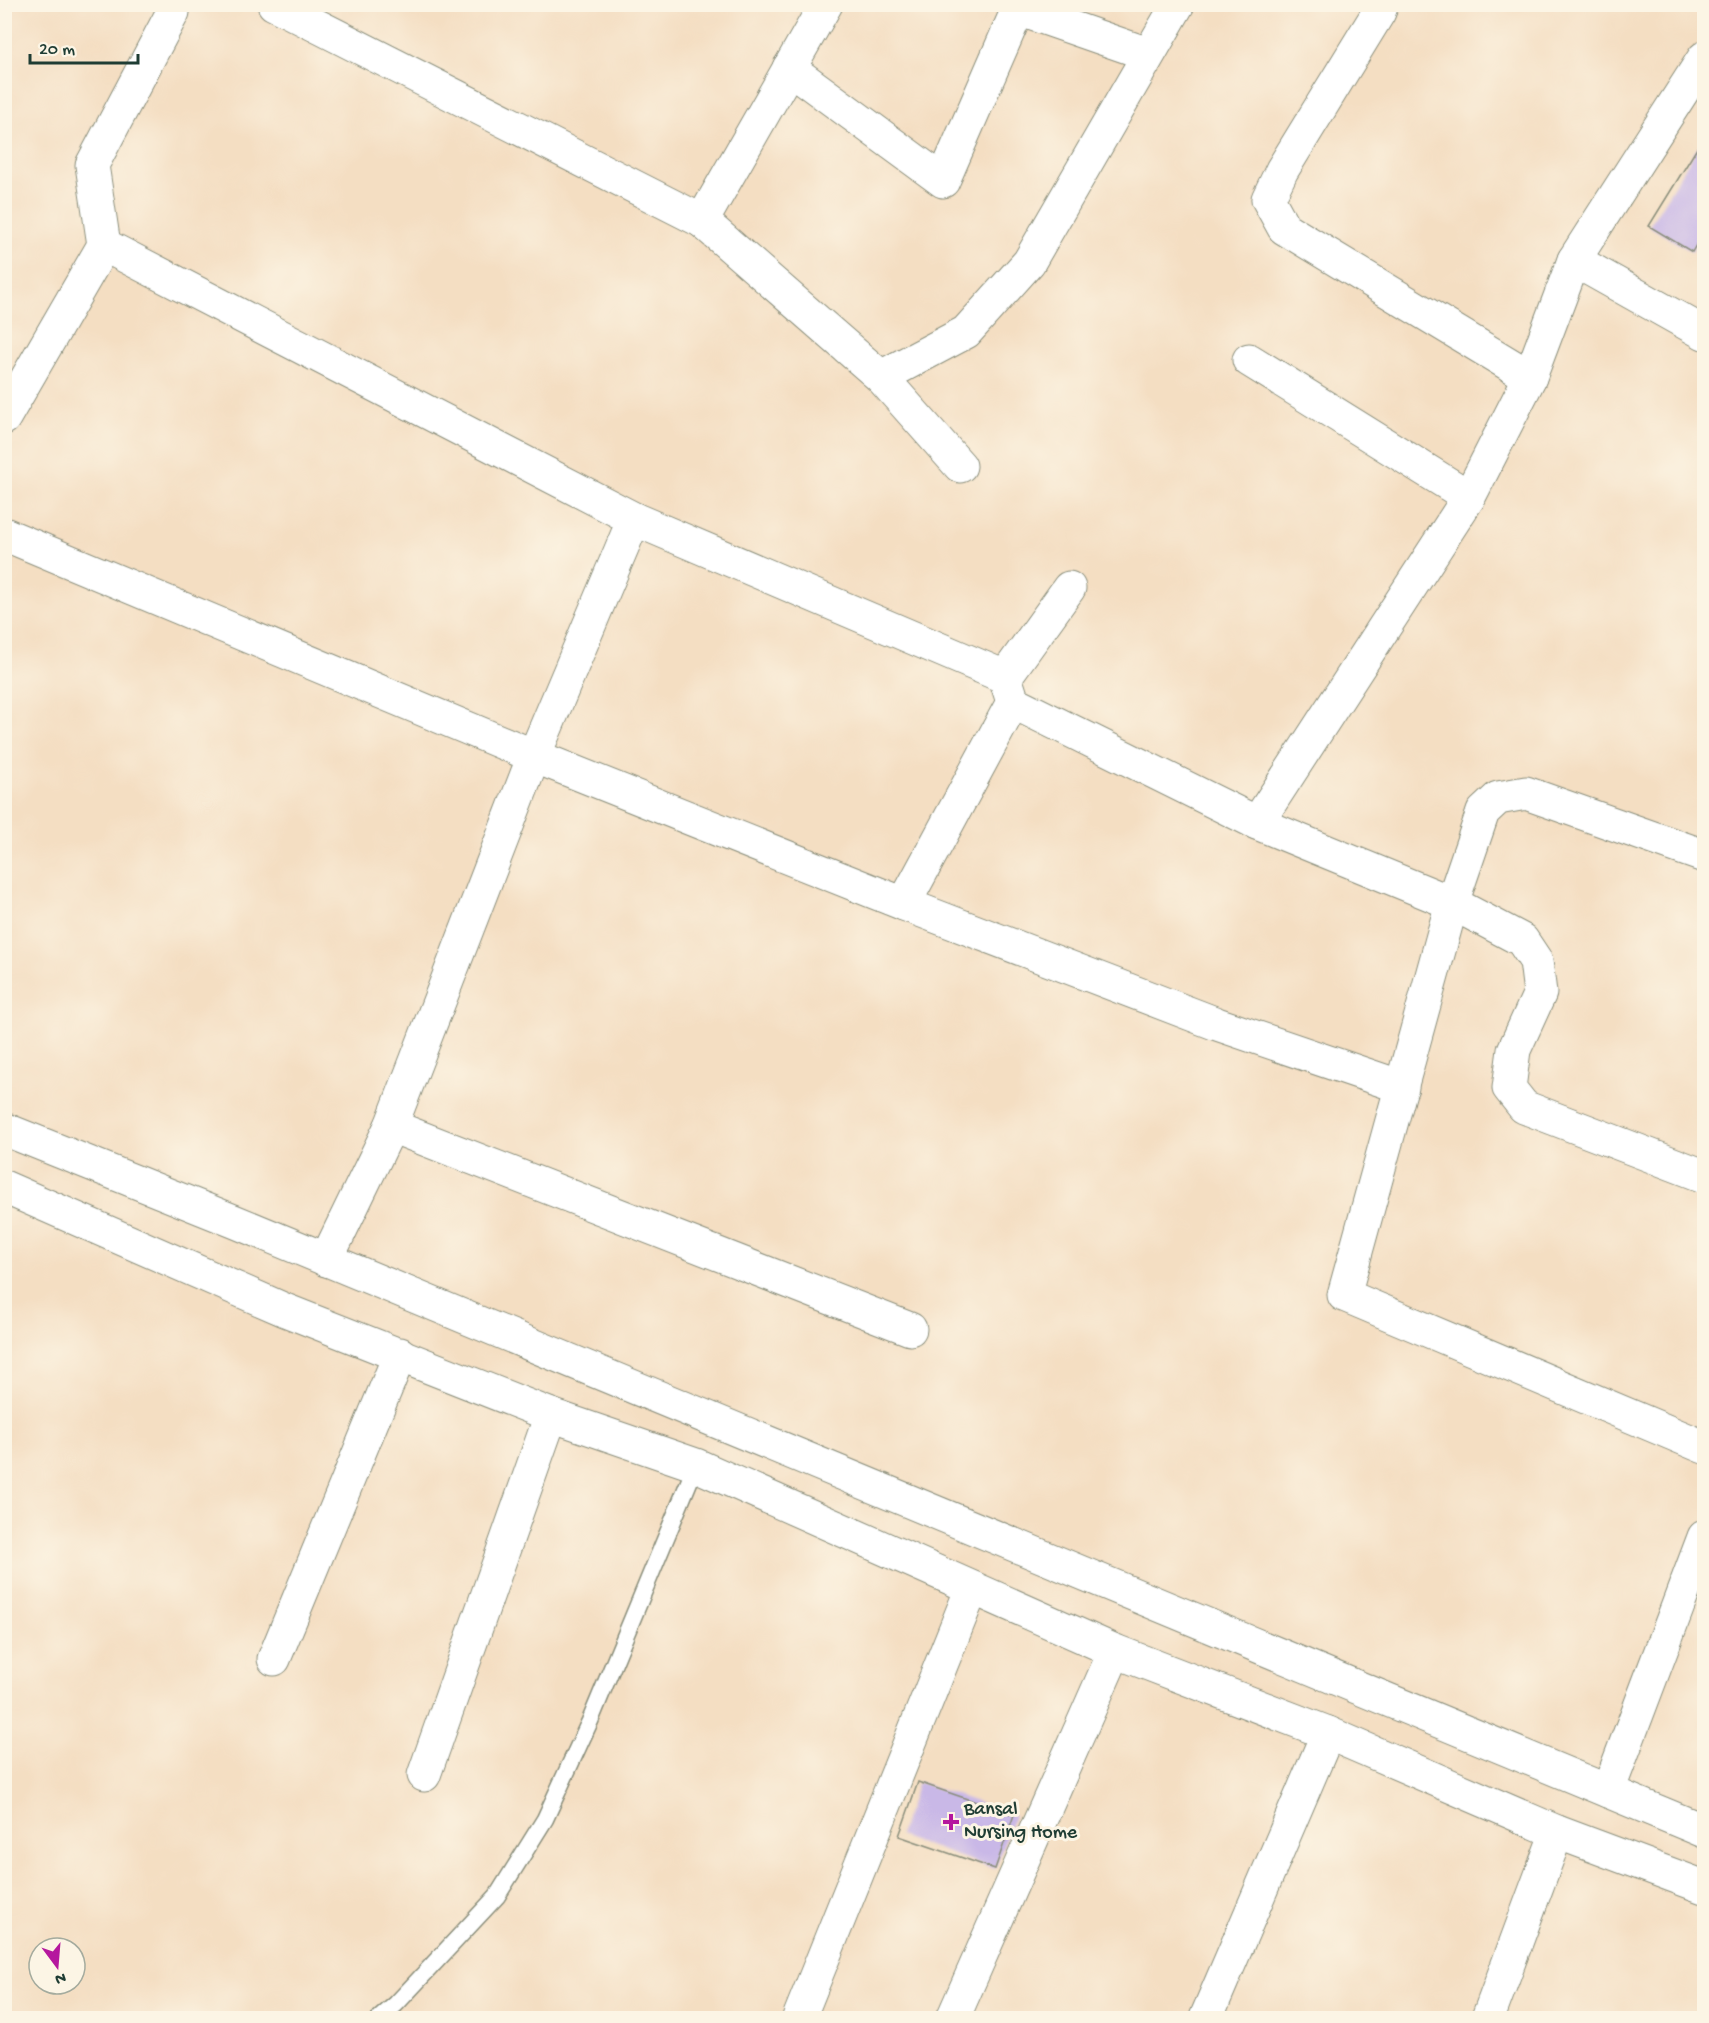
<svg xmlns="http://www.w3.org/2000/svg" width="1709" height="2023" font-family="'Gochi Hand',sans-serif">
<rect width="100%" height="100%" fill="#fcf5e5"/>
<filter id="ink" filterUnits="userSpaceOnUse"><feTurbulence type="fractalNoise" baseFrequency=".0167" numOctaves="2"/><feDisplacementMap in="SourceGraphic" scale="12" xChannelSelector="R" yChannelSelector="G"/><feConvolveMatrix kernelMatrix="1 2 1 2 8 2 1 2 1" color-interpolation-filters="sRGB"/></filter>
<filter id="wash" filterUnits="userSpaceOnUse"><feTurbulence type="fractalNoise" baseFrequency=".008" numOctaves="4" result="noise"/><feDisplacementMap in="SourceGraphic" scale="24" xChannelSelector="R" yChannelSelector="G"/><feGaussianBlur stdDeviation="1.35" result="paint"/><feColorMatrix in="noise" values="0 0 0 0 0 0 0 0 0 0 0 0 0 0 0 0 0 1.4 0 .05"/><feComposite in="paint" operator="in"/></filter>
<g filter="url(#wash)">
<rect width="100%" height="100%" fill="#f4dec2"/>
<g id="blocks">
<g fill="#c9b8e7">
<polygon points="1704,137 1704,231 1692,252 1649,226"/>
<polygon points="918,1782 1014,1815 995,1869 899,1836"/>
</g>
</g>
</g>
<g filter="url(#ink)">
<use href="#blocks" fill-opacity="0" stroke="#8a8e7b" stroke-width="1.5"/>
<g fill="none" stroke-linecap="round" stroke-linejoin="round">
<g stroke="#8a8e7b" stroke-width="19">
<polyline id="service" points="380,2018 396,2004 497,1896 545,1819 590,1721 696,1465"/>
</g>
<g stroke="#8a8e7b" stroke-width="35">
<g id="minor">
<polyline points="274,4 702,221 826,4"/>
<polyline points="1022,4 1018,9 1148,54"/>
<polyline points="1382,4 1379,12 1282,170 1268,199 1284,228 1530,377"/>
<polyline points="173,12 92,165 104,245 634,519 1005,677 1013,702 1257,823 1469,497 1530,377 1574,260 1704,333"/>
<polyline points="789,68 943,181 1018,9"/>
<polyline points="702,221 881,377 960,466"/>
<polyline points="1574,260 1704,58"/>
<polyline points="1249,360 1469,497"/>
<polyline points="881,377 966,332 1029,262 1178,4"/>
<polyline points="4,418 104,245"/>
<polyline points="4,534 534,756 904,904 1013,702"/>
<polyline points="1005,677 1069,588"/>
<polyline points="1257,823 1452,903 1522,940 1536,961 1540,993 1514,1050 1509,1088 1524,1107 1704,1176"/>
<polyline points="1704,856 1526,793 1498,798 1483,812 1452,903 1344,1295 1704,1447"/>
<polyline points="904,904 1217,1024 1402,1087"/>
<polyline points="391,1126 910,1329"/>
<polyline points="326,1260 391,1126 534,756 634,519"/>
<polyline points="274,1659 400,1354"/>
<polyline points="424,1775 551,1415"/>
<polyline points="1608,1791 1704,1537"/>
<polyline points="799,2018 972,1588"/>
<polyline points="953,2018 1115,1651"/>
<polyline points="1206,2018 1328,1733"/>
<polyline points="1488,2018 1557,1832"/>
</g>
</g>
<g stroke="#8a8e7b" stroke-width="35">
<g id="primary">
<polyline points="4,1129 236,1222 1704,1831"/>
<polyline points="4,1187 285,1310 551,1415 696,1465 1115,1651 1328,1733 1557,1832 1704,1887"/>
</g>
</g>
<use href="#service" stroke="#fff" stroke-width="16"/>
<use href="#minor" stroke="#fff" stroke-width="33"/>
<use href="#primary" stroke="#fff" stroke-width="33"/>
</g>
</g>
<path fill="#b5179e" stroke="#fcf5e5" stroke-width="2" d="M948 1813h6v6h6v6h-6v6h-6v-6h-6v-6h6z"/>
<g text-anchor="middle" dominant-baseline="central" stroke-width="6" stroke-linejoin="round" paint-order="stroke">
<g font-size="20" fill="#1f3d34" stroke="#fcf5e5" text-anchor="start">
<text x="964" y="1810">Bansal<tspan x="964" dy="23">Nursing Home</tspan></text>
</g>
</g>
<rect width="1709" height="2023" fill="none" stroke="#fcf5e5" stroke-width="24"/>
<g transform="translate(57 1966) rotate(164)"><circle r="28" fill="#fcf5e5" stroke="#a4ab9e" stroke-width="1.5"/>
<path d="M0-4.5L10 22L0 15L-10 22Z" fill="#b5179e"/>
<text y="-9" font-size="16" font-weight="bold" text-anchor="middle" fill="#1f3d34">N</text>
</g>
<path d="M30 54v9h108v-9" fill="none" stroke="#1f3d34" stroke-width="3"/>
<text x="39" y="54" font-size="18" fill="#1f3d34" stroke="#fcf5e5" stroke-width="4.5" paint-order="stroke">20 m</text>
</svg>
